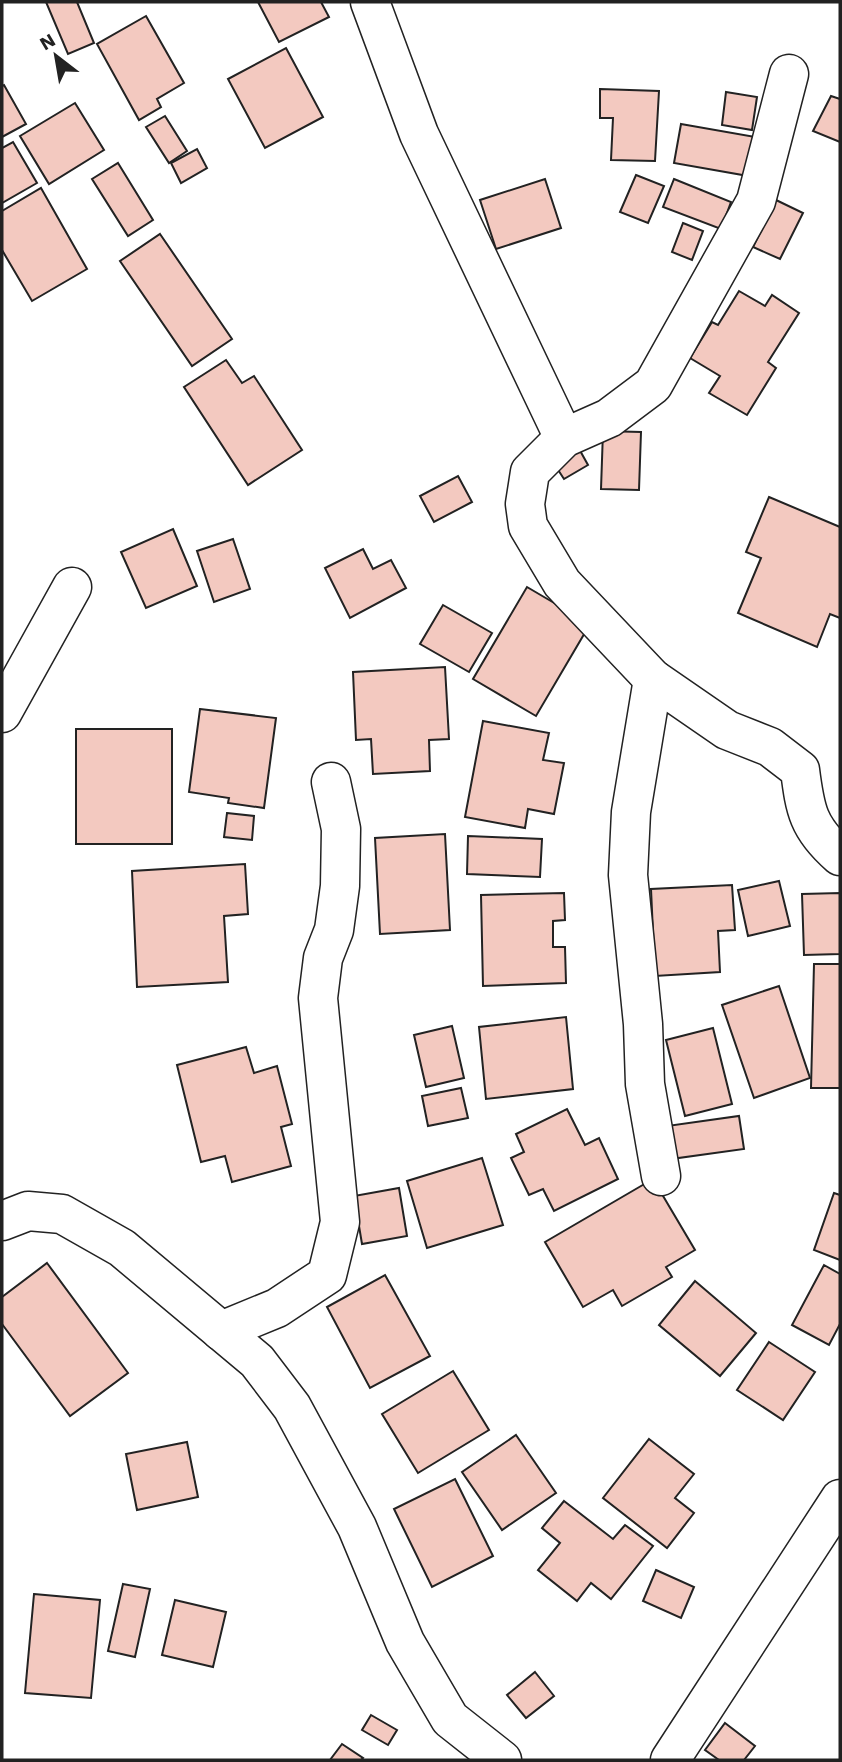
<svg xmlns="http://www.w3.org/2000/svg" width="842" height="1762" font-family="'Work Sans',sans-serif">
<rect width="100%" height="100%" fill="#fff"/>
<g fill="#f3c9c0" stroke="#222" stroke-width="2">
<polygon points="46,2 77,2 94,43 68,54"/>
<polygon points="258,2 321,2 329,17 279,42"/>
<polygon points="146,16 184,83 157,99 161,107 139,120 97,44"/>
<polygon points="286,48 323,117 265,148 228,79"/>
<polygon points="4,85 26,124 2,137 2,86"/>
<polygon points="600,89 659,91 655,161 611,160 613,118 600,118"/>
<polygon points="726,92 757,97 752,130 722,125"/>
<polygon points="831,96 840,99 840,142 813,131"/>
<polygon points="75,103 104,150 49,184 20,136"/>
<polygon points="165,116 187,151 169,163 146,127"/>
<polygon points="681,124 761,138 754,177 674,163"/>
<polygon points="13,142 37,183 2,203 2,148"/>
<polygon points="197,149 207,168 181,183 171,163"/>
<polygon points="118,163 153,220 128,236 92,179"/>
<polygon points="636,175 664,186 648,223 620,212"/>
<polygon points="545,179 561,228 496,249 480,200"/>
<polygon points="674,179 731,202 721,229 663,207"/>
<polygon points="41,188 87,269 32,301 2,250 2,211"/>
<polygon points="776,200 803,213 780,259 753,247"/>
<polygon points="683,223 703,231 692,260 672,252"/>
<polygon points="160,234 232,339 192,366 120,261"/>
<polygon points="739,291 765,306 772,295 799,313 768,362 776,368 747,415 709,393 720,376 690,358 712,322 718,325"/>
<polygon points="226,360 242,383 254,376 302,450 248,485 184,387"/>
<polygon points="603,431 641,432 639,490 601,489"/>
<polygon points="578,447 588,465 564,479 553,462"/>
<polygon points="458,476 472,502 434,522 420,496"/>
<polygon points="769,497 840,527 840,618 830,614 817,647 738,613 761,558 746,552"/>
<polygon points="173,529 197,586 146,608 121,552"/>
<polygon points="233,539 250,589 214,602 197,551"/>
<polygon points="363,549 373,569 391,560 406,588 350,618 325,568"/>
<polygon points="527,587 590,624 536,716 473,679"/>
<polygon points="443,605 492,633 469,672 420,644"/>
<polygon points="445,667 449,739 429,740 430,771 373,774 371,739 356,740 353,672"/>
<polygon points="200,709 276,718 264,808 228,803 229,798 189,792"/>
<polygon points="483,721 549,733 543,760 564,763 554,814 528,809 525,828 465,817"/>
<rect x="76" y="729" width="96" height="115"/>
<polygon points="227,813 254,816 252,840 224,837"/>
<polygon points="445,834 450,930 380,934 375,838"/>
<polygon points="468,836 542,839 540,877 467,874"/>
<polygon points="245,864 248,914 224,916 228,982 137,987 132,871"/>
<polygon points="779,881 790,926 748,936 738,890"/>
<polygon points="732,885 735,930 718,931 720,972 655,976 651,889"/>
<polygon points="564,893 565,920 553,921 553,947 565,947 566,983 483,986 481,895"/>
<polygon points="840,893 840,954 804,955 802,894"/>
<polygon points="814,964 840,964 840,1088 811,1088"/>
<polygon points="779,986 810,1078 754,1098 722,1005"/>
<polygon points="566,1017 573,1089 486,1099 479,1027"/>
<polygon points="452,1026 464,1078 426,1087 414,1035"/>
<polygon points="713,1028 732,1104 685,1116 666,1040"/>
<polygon points="246,1047 254,1073 277,1066 292,1124 281,1127 291,1166 232,1182 225,1156 201,1162 177,1065"/>
<polygon points="461,1088 468,1118 428,1126 422,1096"/>
<polygon points="567,1109 585,1145 599,1138 618,1179 554,1211 543,1189 529,1195 511,1158 524,1152 516,1134"/>
<polygon points="739,1116 744,1149 671,1159 667,1126"/>
<polygon points="482,1158 503,1225 427,1248 407,1181"/>
<polygon points="653,1179 695,1250 666,1267 672,1277 622,1306 613,1290 583,1307 545,1242"/>
<polygon points="399,1188 407,1236 362,1244 354,1196"/>
<polygon points="834,1193 840,1195 840,1260 814,1250"/>
<polygon points="47,1263 128,1373 70,1416 2,1324 2,1297"/>
<polygon points="824,1265 840,1274 840,1324 829,1345 792,1325"/>
<polygon points="385,1275 430,1356 370,1388 327,1307"/>
<polygon points="695,1281 756,1333 720,1376 659,1325"/>
<polygon points="769,1342 815,1372 783,1420 737,1390"/>
<polygon points="453,1371 489,1430 418,1473 382,1414"/>
<polygon points="516,1435 556,1493 502,1530 462,1472"/>
<polygon points="649,1439 694,1474 675,1498 694,1513 667,1548 603,1498"/>
<polygon points="187,1442 198,1497 137,1510 126,1454"/>
<polygon points="455,1479 493,1556 432,1587 394,1509"/>
<polygon points="564,1501 613,1539 625,1525 653,1546 611,1599 591,1583 577,1601 538,1570 560,1543 542,1528"/>
<polygon points="656,1570 694,1587 681,1618 643,1601"/>
<polygon points="123,1584 150,1589 135,1657 108,1651"/>
<polygon points="34,1594 100,1600 91,1698 25,1693"/>
<polygon points="175,1600 226,1612 213,1667 162,1655"/>
<polygon points="535,1672 554,1696 526,1718 507,1695"/>
<polygon points="371,1715 397,1730 388,1745 362,1730"/>
<polygon points="725,1723 755,1746 744,1760 719,1760 705,1750"/>
<polygon points="342,1744 363,1758 361,1760 330,1760"/>
</g>
<g fill="none" stroke-linecap="round" stroke-linejoin="round">
<g stroke="#222" stroke-width="41">
<g id="street">
<polyline points="370,2 419,134 564,438"/>
<path d="M789,74L756,201L653,385L609,418L564,438L530,472L525,504L528,526L562,583L653,679L727,730L770,747L800,770C805,810 808,828 840,856"/>
<polyline points="653,679 631,812 628,875 643,1024 645,1084 661,1176"/>
<polyline points="2,713 72,587"/>
<polyline points="2,1221 28,1211 62,1214 122,1248 257,1361 292,1407 357,1527 405,1642 450,1719 502,1760"/>
<polyline points="221,1331 277,1308 327,1275 340,1222 318,998 323,958 334,930 340,886 341,829 331,782"/>
<polyline points="670,1760 840,1499"/>
</g>
</g>
<use href="#street" stroke="#fff" stroke-width="38"/>
</g>
<rect width="842" height="1762" fill="none" stroke="#222222" stroke-width="7"/>
<g transform="translate(56 56) rotate(329)" stroke="#ffffff" stroke-width="5" paint-order="stroke">
<path d="M0-5L12 26L0 18L-12 26Z" fill="#222222"/>
<text y="-10" font-size="19" font-weight="bold" text-anchor="middle" fill="#222222">N</text>
</g>
</svg>
